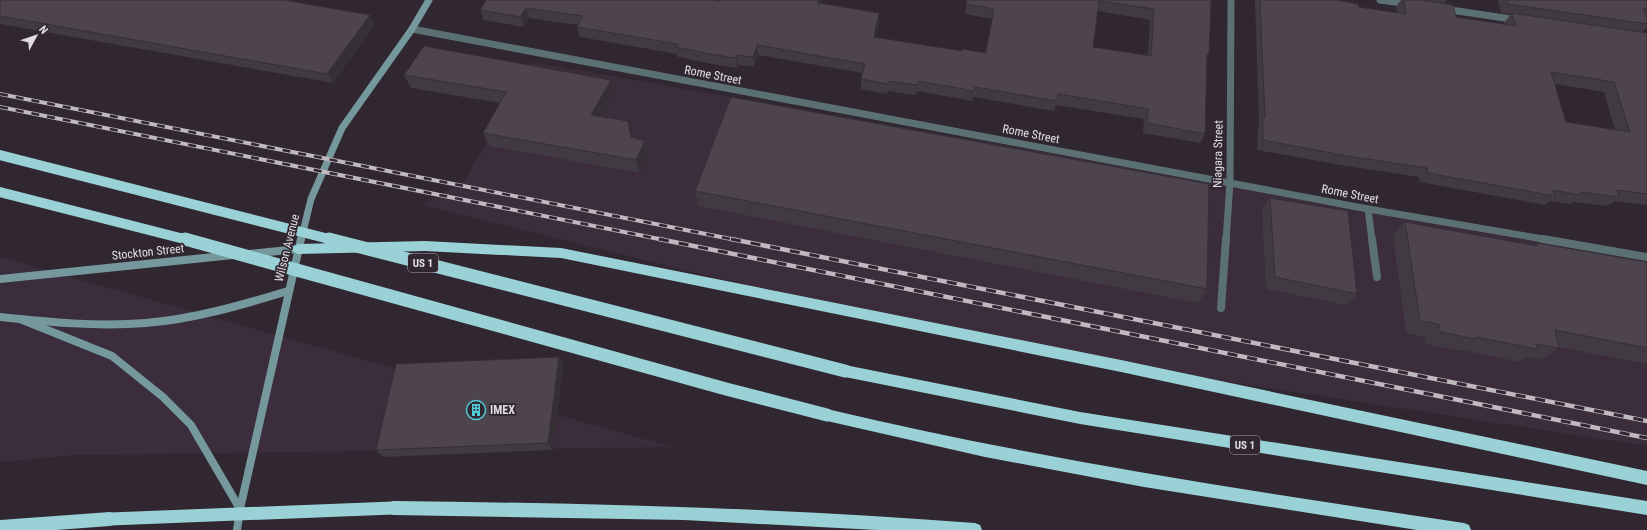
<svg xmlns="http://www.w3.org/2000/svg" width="1647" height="530" font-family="'Roboto Condensed',sans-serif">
<rect width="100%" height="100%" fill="#302730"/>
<g fill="#3b2d3b">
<polygon points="532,62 1647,258 1647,446 989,345 422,205 465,180"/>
<polygon points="0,257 672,447 77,455 0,462"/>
</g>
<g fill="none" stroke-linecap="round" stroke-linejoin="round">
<polyline stroke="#5b7072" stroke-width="7" points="1368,209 1372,240"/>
<polyline stroke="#5b7072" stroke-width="8" points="1372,239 1377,277"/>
<g stroke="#5b7072" stroke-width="7">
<polyline points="1380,0 1409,4"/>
<polyline points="1444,9 1518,20"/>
<polyline points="412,29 1368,209 1549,240"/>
<polyline points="1226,240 1230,183 1231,0"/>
</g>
<g stroke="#5b7072" stroke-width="8">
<polyline points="1543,239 1647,257"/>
<polyline points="1221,308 1226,239"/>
</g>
<polyline stroke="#74989b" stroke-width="7" points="301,240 311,199 342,128 412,29 429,0"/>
<g stroke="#74989b" stroke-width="8">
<polyline points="249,254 298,249"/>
<polyline points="0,279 233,255"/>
<path d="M0,317C48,322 97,327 146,323C194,319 242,305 288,291"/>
<polyline points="20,319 112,356 163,397 191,425 240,509"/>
<polyline points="237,530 240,509 301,239"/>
</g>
<g fill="#9ad1d6" fill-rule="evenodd">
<polygon points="425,241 561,248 1121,360 1647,471 1647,485 1121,372 561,258 425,251 298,254 294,252 292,249 294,246 298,244"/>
<polygon points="845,365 1080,412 1647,501 1647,515 1080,424 845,377 840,375 839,371 840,367"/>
<path d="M827,409C1037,459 1250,491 1464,523L1469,525L1471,530H1417L1144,487L985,457L827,421L822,419L820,415L822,411Z"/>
<path d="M393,501C587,503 781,508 975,523L980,525L982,530H877L684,520L393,515L388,513L386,508L388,503Z"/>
<polygon points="110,512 115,514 117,519 115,524 110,526 56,530 0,530 0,520"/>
</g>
<g stroke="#c0b9c0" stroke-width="4">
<g id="rail-far1">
<polyline points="0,94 736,240"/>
<polyline points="0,107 664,240"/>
</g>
</g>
<g stroke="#c0b9c0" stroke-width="4.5">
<g id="rail">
<polyline points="659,239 1647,438"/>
<polyline points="731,239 1647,421"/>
</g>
</g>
<use href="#rail-far1" stroke="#302730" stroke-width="2.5" stroke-dasharray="8" stroke-linecap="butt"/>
<use href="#rail" stroke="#302730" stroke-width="3" stroke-dasharray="10" stroke-linecap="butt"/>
<g stroke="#9ad1d6" stroke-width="10">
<polyline points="0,155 333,240"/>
<polyline points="0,192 188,240"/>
</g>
<g stroke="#9ad1d6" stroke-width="13">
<polyline points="185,239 726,389 827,415"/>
<polyline points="329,239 845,371"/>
<polyline points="110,519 393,508"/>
</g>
</g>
<g fill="#423a42" fill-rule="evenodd">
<polygon points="0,0 370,15 375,24 333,83 0,24"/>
<path d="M486,0L721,1V0H822L821,3L879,13V24L876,37L962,51L985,53L992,19L965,14L967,0H1211L1209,54L1207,58L1205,134L1200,143L1143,133L1144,119L1056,105L1054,111L973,97L972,101L917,91L916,95L888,91L887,94L861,89V79L863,73L758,55L754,67L738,65L737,68L712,64L678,57L677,54L580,37L577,27L578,25L529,18L524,27L484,20L480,10ZM1098,11L1150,20L1148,55L1093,47Z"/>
<path d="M1255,0H1337L1359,7L1397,13L1396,7L1401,0H1447L1444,3L1456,17L1504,25V23L1511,14L1501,13L1498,0H1647V27L1642,32L1647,33V205L1615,201L1608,206L1573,202L1570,204L1550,201L1545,205L1420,182L1419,177L1340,165L1257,150L1258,127L1259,125ZM1555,84L1604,92L1615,130L1566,122Z"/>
<polygon points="404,75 614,93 601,117 632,134 632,137 645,141 648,154 640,173 490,146 483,133 500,103 411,88"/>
<polygon points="695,191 1207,289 1198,303 698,206"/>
<polygon points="1270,198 1357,294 1346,305 1266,289 1262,210"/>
<polygon points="1405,222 1534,245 1537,243 1647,262 1647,364 1558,347 1559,348 1541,360 1526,357 1520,362 1462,350 1461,351 1426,344 1425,337 1406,333 1393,235"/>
<polygon points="559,357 563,365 553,450 383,457 376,450"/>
</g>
<g fill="#363036">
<polygon points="818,0 822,0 818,13"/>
<polygon points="526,8 529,18 524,27 520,17"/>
<polygon points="879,13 879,24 873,47 874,37"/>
<polygon points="370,15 375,24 333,83 327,74"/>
<polygon points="757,45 758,55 754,67 753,57"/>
<polygon points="737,55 738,65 737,68 736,58"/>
<polygon points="611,80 614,93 595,128 591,115"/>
<polygon points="628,121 632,134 635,150 631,137"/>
<polygon points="645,141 648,154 640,173 636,160"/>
<polygon points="559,357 563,365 553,450 548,443"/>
</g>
<g fill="#4d444d" stroke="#363036" fill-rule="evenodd">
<polygon points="0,0 284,0 370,15 327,74 0,16"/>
<path d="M486,0H714L721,1V0H818V3L879,13L874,37L962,51V49L986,53L994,9L966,4L967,0H1211L1209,54H1207L1205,134L1147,123L1148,109L1058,94L1057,101L975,87L974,91L918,81L917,85L889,81L888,84L861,79L865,64L757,45L753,57L737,55L736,58L710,54L676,47L677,44L577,27L583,16L526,8L520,17L480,10ZM1099,1L1154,9L1151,56L1093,47Z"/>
<path d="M1260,0H1337L1358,4L1359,7L1406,14L1404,0H1422L1453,5L1456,17L1516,26L1512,13L1647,33V194L1617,190L1619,197L1580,192L1581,195L1553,190L1555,196L1428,173L1427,168L1347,156L1263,140V117L1265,118ZM1551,72L1614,82L1630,132L1566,122Z"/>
<polygon points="1507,0 1647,0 1647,9 1643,8 1647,18 1647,24 1508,4"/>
<polygon points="424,46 611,80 591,115 628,121 631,137 645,141 636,160 483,133 506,92 404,75"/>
<polygon points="731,97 1209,184 1207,289 695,191"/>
<polygon points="1270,198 1348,211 1357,294 1275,277"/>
<polygon points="1405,222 1537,246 1537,243 1647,262 1647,348 1555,330 1559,348 1536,344 1537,349 1476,337 1476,339 1440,332 1439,324 1420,321"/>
<polygon points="559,357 548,443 376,450 396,364"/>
</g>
<defs>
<g id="building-ring" transform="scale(1)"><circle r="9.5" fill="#302730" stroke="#52ccd6" stroke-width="1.5"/><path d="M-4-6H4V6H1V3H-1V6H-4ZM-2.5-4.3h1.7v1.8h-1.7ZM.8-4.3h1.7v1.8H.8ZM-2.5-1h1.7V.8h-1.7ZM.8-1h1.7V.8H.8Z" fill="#52ccd6"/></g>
</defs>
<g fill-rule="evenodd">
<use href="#building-ring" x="476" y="410"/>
</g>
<g text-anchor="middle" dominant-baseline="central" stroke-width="3.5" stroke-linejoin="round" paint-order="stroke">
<g fill="#302730" stroke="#aca5ac" stroke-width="1">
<rect x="408" y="254" width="30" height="18" rx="3"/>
<rect x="1230" y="436" width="30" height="18" rx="3"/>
</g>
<g font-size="11" font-weight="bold" fill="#e1dbe1">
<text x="423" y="263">US 1</text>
<text x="1245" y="445">US 1</text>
</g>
<g font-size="12" fill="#e1dbe1" stroke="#302730">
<text transform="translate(713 75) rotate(11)">Rome Street</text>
<text transform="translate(1031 134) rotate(11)">Rome Street</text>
<text transform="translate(1218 154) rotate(-89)">Niagara Street</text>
<text transform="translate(1350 194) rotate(11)">Rome Street</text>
<text transform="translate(287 248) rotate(-76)">Wilson Avenue</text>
<text transform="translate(148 252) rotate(-6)">Stockton Street</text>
</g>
<g font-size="12" font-weight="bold" fill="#e1dbe1" stroke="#302730" text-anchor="start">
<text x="490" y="410">IMEX</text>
</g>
</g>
<g transform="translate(36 36) rotate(50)" stroke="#302730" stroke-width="3" paint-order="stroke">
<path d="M0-3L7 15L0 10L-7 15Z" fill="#e1dbe1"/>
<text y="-6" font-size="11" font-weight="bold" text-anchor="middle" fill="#e1dbe1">N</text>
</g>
</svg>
